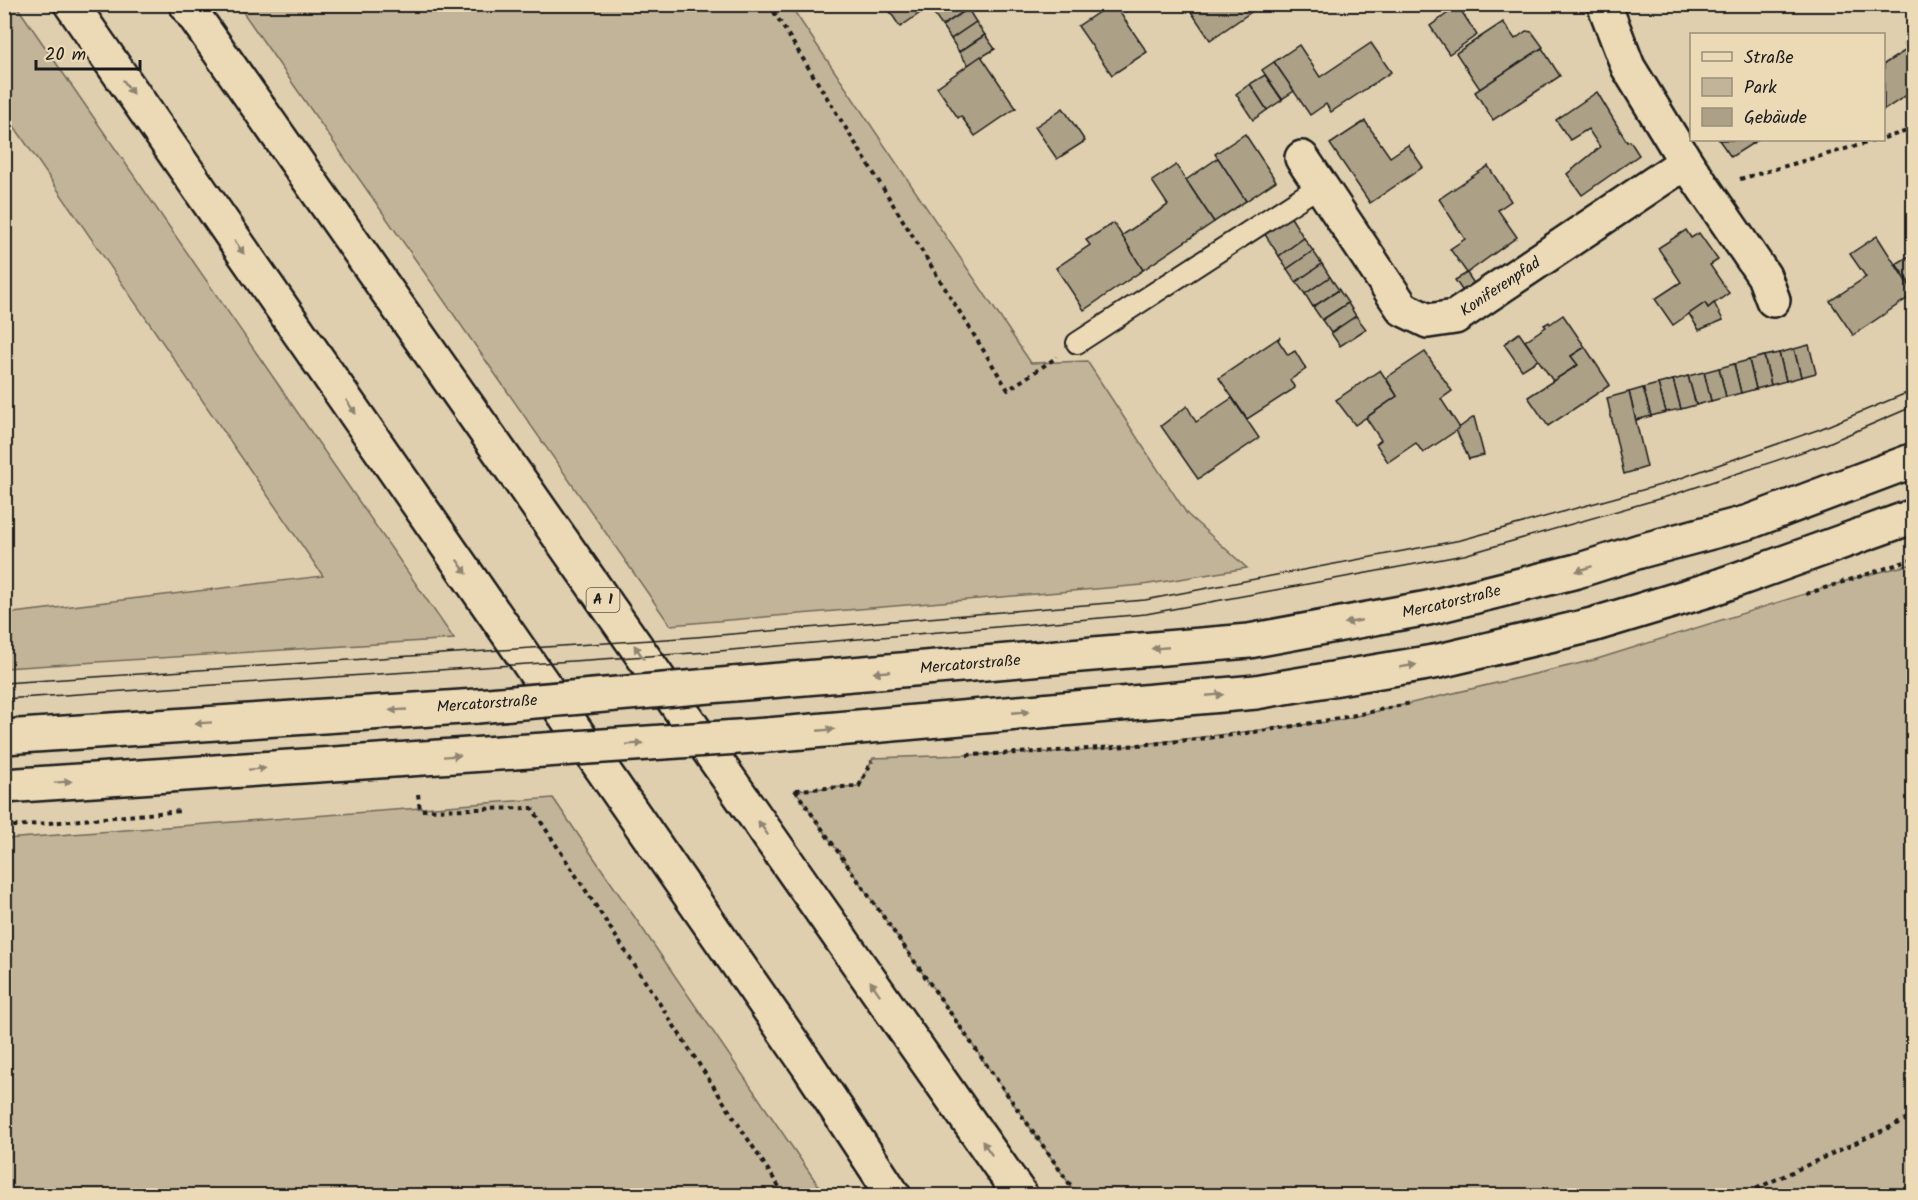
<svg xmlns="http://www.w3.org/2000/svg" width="1918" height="1200" font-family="Kalam,sans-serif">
<rect width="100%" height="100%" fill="#dfcfae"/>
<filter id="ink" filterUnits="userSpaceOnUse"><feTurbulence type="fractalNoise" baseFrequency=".0167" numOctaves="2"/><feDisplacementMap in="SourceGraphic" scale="12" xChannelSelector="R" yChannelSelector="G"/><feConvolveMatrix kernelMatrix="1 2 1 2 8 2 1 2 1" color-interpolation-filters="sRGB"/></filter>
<g filter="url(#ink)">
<g fill="#c2b498" stroke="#6f685a" stroke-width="1.5">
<polygon points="16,5 454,639 5,668 5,614 323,576 5,113 5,5"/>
<polygon points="238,5 790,5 1031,363 1087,361 1187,514 1247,568 1143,585 670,625"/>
<polygon points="1913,564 1913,1195 1077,1195 795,790 859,786 873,758 1084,751 1335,721 1594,660 1859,577"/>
<polygon points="553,798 825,1195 5,1195 5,839"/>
</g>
<g fill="#aca087" stroke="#1c1c1c" stroke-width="1.5">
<polygon points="885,4 933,4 900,27"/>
<polygon points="946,4 965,4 968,9 942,26 933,13"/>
<polygon points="1111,4 1114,4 1147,52 1112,75 1078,26"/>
<polygon points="1121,4 1136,4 1126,12"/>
<polygon points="1186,4 1255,4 1257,8 1210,40"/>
<polygon points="1458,6 1477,35 1449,54 1430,26"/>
<polygon points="968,9 976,22 951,39 942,26"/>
<polygon points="976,22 985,35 959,52 951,39"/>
<polygon points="1503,22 1515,39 1526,31 1532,32 1543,47 1480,89 1456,53"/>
<polygon points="985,35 995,49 968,65 959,52"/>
<polygon points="1914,36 1914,90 1884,110 1884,64 1908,49 1904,43"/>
<polygon points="1371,43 1391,72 1331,112 1326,104 1310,115 1274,62 1299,45 1320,77"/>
<polygon points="1542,48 1560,76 1493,120 1475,92"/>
<polygon points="981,56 1016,108 975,136 961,116 958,118 937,87"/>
<polygon points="1274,62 1294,91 1282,99 1262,70"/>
<polygon points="1265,75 1282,100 1267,110 1250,84"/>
<polygon points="1250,84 1267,110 1253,120 1236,94"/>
<polygon points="1597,92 1627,142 1630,141 1639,155 1582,195 1567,174 1600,147 1588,129 1570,140 1556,120"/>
<polygon points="1063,108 1085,141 1057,159 1035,127"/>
<polygon points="1365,121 1390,157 1408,145 1423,167 1370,203 1330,144"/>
<polygon points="1245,134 1276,181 1246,201 1215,154"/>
<polygon points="1719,140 1758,140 1731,157"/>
<polygon points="1218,158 1246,201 1214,222 1186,180"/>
<polygon points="1176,165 1214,222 1143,270 1121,236 1168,205 1152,181"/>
<polygon points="1488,166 1511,201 1498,210 1517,237 1467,273 1450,249 1465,239 1439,199"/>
<polygon points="1290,216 1304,238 1279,256 1264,233"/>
<polygon points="1114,223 1143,270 1084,310 1056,268 1090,245 1086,240"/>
<polygon points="1686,230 1691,238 1699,233 1718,260 1710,265 1729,293 1708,308 1705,303 1673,325 1655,299 1681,282 1658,248"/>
<polygon points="1877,236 1914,294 1853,335 1830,301 1866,277 1850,254"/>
<polygon points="1304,238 1313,251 1287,269 1279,256"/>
<polygon points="1313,251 1322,264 1296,282 1287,269"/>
<polygon points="1914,253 1914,290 1896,264"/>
<polygon points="1322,264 1330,277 1305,294 1296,282"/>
<polygon points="1467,273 1475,285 1464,293 1455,280"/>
<polygon points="1330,277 1339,290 1313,307 1305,294"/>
<polygon points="1339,290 1348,303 1322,320 1313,307"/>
<polygon points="1348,303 1356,316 1331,333 1322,320"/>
<polygon points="1705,303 1708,308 1714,303 1723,320 1699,330 1689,314"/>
<polygon points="1563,315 1585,347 1571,356 1578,365 1553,381 1525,341 1546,327 1544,325 1549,322 1550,324"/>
<polygon points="1356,316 1366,329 1340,346 1331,333"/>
<polygon points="1519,333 1538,360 1522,370 1504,344"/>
<polygon points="1280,337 1278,340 1288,355 1295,351 1306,369 1290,380 1295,388 1247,419 1219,378"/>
<polygon points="1809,345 1816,373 1801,377 1794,349"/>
<polygon points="1585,347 1610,385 1548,426 1528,397 1578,365 1571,356"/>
<polygon points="1794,349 1801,377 1786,381 1779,353"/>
<polygon points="1425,352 1452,391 1441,399 1460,428 1423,453 1416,443 1388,462 1376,444 1381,440 1366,418 1397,396 1386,378"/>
<polygon points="1779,353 1786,381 1771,385 1764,356"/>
<polygon points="1764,356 1771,385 1756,389 1749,360"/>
<polygon points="1749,360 1756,389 1741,393 1734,364"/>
<polygon points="1734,364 1741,393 1726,397 1719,368"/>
<polygon points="1719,368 1726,397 1711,401 1704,372"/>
<polygon points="1380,370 1397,396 1355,425 1336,400"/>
<polygon points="1704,372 1711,401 1696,405 1688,376"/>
<polygon points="1688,376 1696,405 1681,409 1673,380"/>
<polygon points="1673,380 1681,409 1666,412 1658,384"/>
<polygon points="1658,384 1666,412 1651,416 1643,388"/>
<polygon points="1643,388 1651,416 1636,420 1629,392"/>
<polygon points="1629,392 1647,467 1624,474 1607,398"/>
<polygon points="1232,398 1259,438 1198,479 1161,426 1187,406 1196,422"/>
<polygon points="1474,417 1484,455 1469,459 1456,430"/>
</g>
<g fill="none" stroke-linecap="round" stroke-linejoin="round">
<g stroke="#1c1c1c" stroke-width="24">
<polyline id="lane" points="1077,343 1321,185"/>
</g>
<g stroke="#1c1c1c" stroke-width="38">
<g id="street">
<polyline points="1604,4 1628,67 1686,162 1764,276 1773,300"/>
<path id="s1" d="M1302,158L1403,309L1428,321L1455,317L1686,162"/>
</g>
</g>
<g stroke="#1c1c1c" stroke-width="38">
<g id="secondary">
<path id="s2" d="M733,684L1249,641L1428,608L1577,571L1640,551L1749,522L1914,460"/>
<polyline points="768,735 1256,692 1439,661 1592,625 1708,590 1914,516"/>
<polyline points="4,737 477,706"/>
<polyline points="4,786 514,752"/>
</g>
</g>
<g stroke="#1c1c1c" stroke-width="38">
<g id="highway">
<polyline points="71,4 807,1064 894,1196"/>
<polyline points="186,4 1021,1196"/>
</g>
</g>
<g stroke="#1c1c1c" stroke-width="4" stroke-dasharray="4.5 4.5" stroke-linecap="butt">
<polyline points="769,4 1008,390 1057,357"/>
<polyline points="1884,138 1914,129"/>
<polyline points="1740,179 1877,140"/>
<polyline points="1806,594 1914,559"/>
<path d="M967,755C1115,750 1266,737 1411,703"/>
<polyline points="795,790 1078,1196"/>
<polyline points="796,790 859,786 872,761"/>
<polyline points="418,794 420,810 532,808 785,1196"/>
<polyline points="4,827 181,811"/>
<polyline points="1740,1196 1914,1116"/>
</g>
<use href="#lane" stroke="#ecdab7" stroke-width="20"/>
<use href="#street" stroke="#ecdab7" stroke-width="33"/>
<use href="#secondary" stroke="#ecdab7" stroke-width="33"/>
<use href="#highway" stroke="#ecdab7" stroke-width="33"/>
<g stroke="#1c1c1c" stroke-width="1.5">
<polyline points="4,683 696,637 1145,600 1461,540 1664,484 1820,429 1914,390"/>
<polyline points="4,699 708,652 1146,614 1464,555 1669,496 1826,444 1914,406"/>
</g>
<g stroke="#1c1c1c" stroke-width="38" stroke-linecap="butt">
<g id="secondary-bridge">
<polyline points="477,706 733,684"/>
<polyline points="514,752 768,735"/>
</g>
</g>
<use href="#secondary-bridge" stroke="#ecdab7" stroke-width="33"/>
</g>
<defs><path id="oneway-solid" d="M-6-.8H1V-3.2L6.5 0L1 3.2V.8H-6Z" transform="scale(1.5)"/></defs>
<g fill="#8e8471">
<use href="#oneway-solid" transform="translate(128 87) rotate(55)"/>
<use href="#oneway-solid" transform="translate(239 247) rotate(55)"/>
<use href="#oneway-solid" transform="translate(351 407) rotate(55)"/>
<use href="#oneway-solid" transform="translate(462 567) rotate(55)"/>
<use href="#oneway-solid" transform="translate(1584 569) rotate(162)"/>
<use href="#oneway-solid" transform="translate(1353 622) rotate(169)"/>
<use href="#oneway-solid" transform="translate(1160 648) rotate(175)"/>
<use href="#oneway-solid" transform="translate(639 652) rotate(-125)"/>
<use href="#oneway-solid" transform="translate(1408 666) rotate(-9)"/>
<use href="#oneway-solid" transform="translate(882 672) rotate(175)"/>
<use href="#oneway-solid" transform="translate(1215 695) rotate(-5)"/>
<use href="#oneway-solid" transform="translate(398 710) rotate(177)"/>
<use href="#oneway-solid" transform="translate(1021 712) rotate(-5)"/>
<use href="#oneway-solid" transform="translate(203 723) rotate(176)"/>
<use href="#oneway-solid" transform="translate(826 730) rotate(-5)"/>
<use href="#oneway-solid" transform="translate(635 744) rotate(-4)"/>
<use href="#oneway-solid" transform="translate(452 756) rotate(-4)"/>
<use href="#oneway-solid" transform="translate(257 769) rotate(-4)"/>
<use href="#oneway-solid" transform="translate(63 782) rotate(-4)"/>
<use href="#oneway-solid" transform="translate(763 828) rotate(-125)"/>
<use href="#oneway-solid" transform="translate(875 988) rotate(-125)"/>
<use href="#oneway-solid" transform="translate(987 1148) rotate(-125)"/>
</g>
</g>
<g text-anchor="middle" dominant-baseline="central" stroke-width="4.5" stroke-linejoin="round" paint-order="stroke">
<rect fill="#ecdab7" stroke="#5a554a" stroke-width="1.5" x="586.5" y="588" width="33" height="24" rx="4.5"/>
<g font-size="15" font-weight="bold" fill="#1c1c1c">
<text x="603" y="600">A 1</text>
</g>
<g font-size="16" fill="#1c1c1c" stroke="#ecdab7">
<text stroke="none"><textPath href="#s1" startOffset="291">Koniferenpfad</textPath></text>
<text stroke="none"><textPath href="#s2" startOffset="724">Mercatorstraße</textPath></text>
<text stroke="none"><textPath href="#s2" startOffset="238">Mercatorstraße</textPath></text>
<text transform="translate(487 704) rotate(-4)">Mercatorstraße</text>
</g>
</g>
<rect width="1918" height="1200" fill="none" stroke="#ecdab7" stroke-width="24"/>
<rect x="12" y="12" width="1894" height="1176" fill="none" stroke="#1c1c1c" stroke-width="2" filter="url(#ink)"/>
<rect x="1690" y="33" width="195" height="108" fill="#ecdab7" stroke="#998e79" stroke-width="1.5"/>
<rect x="1702" y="52" width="30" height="9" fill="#ecdab7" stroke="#998e79" stroke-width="1.5"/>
<text x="1744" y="63" font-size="18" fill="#1c1c1c">Straße</text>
<rect x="1702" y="78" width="30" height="18" fill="#c2b498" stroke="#998e79" stroke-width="1.5"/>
<text x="1744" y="93" font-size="18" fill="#1c1c1c">Park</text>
<rect x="1702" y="108" width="30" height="18" fill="#aca087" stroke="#998e79" stroke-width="1.5"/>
<text x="1744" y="123" font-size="18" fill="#1c1c1c">Gebäude</text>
<path d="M36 60v9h104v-9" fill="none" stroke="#1c1c1c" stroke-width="3"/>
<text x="45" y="60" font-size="18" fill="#1c1c1c" stroke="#ecdab7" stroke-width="4.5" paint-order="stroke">20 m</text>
</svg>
